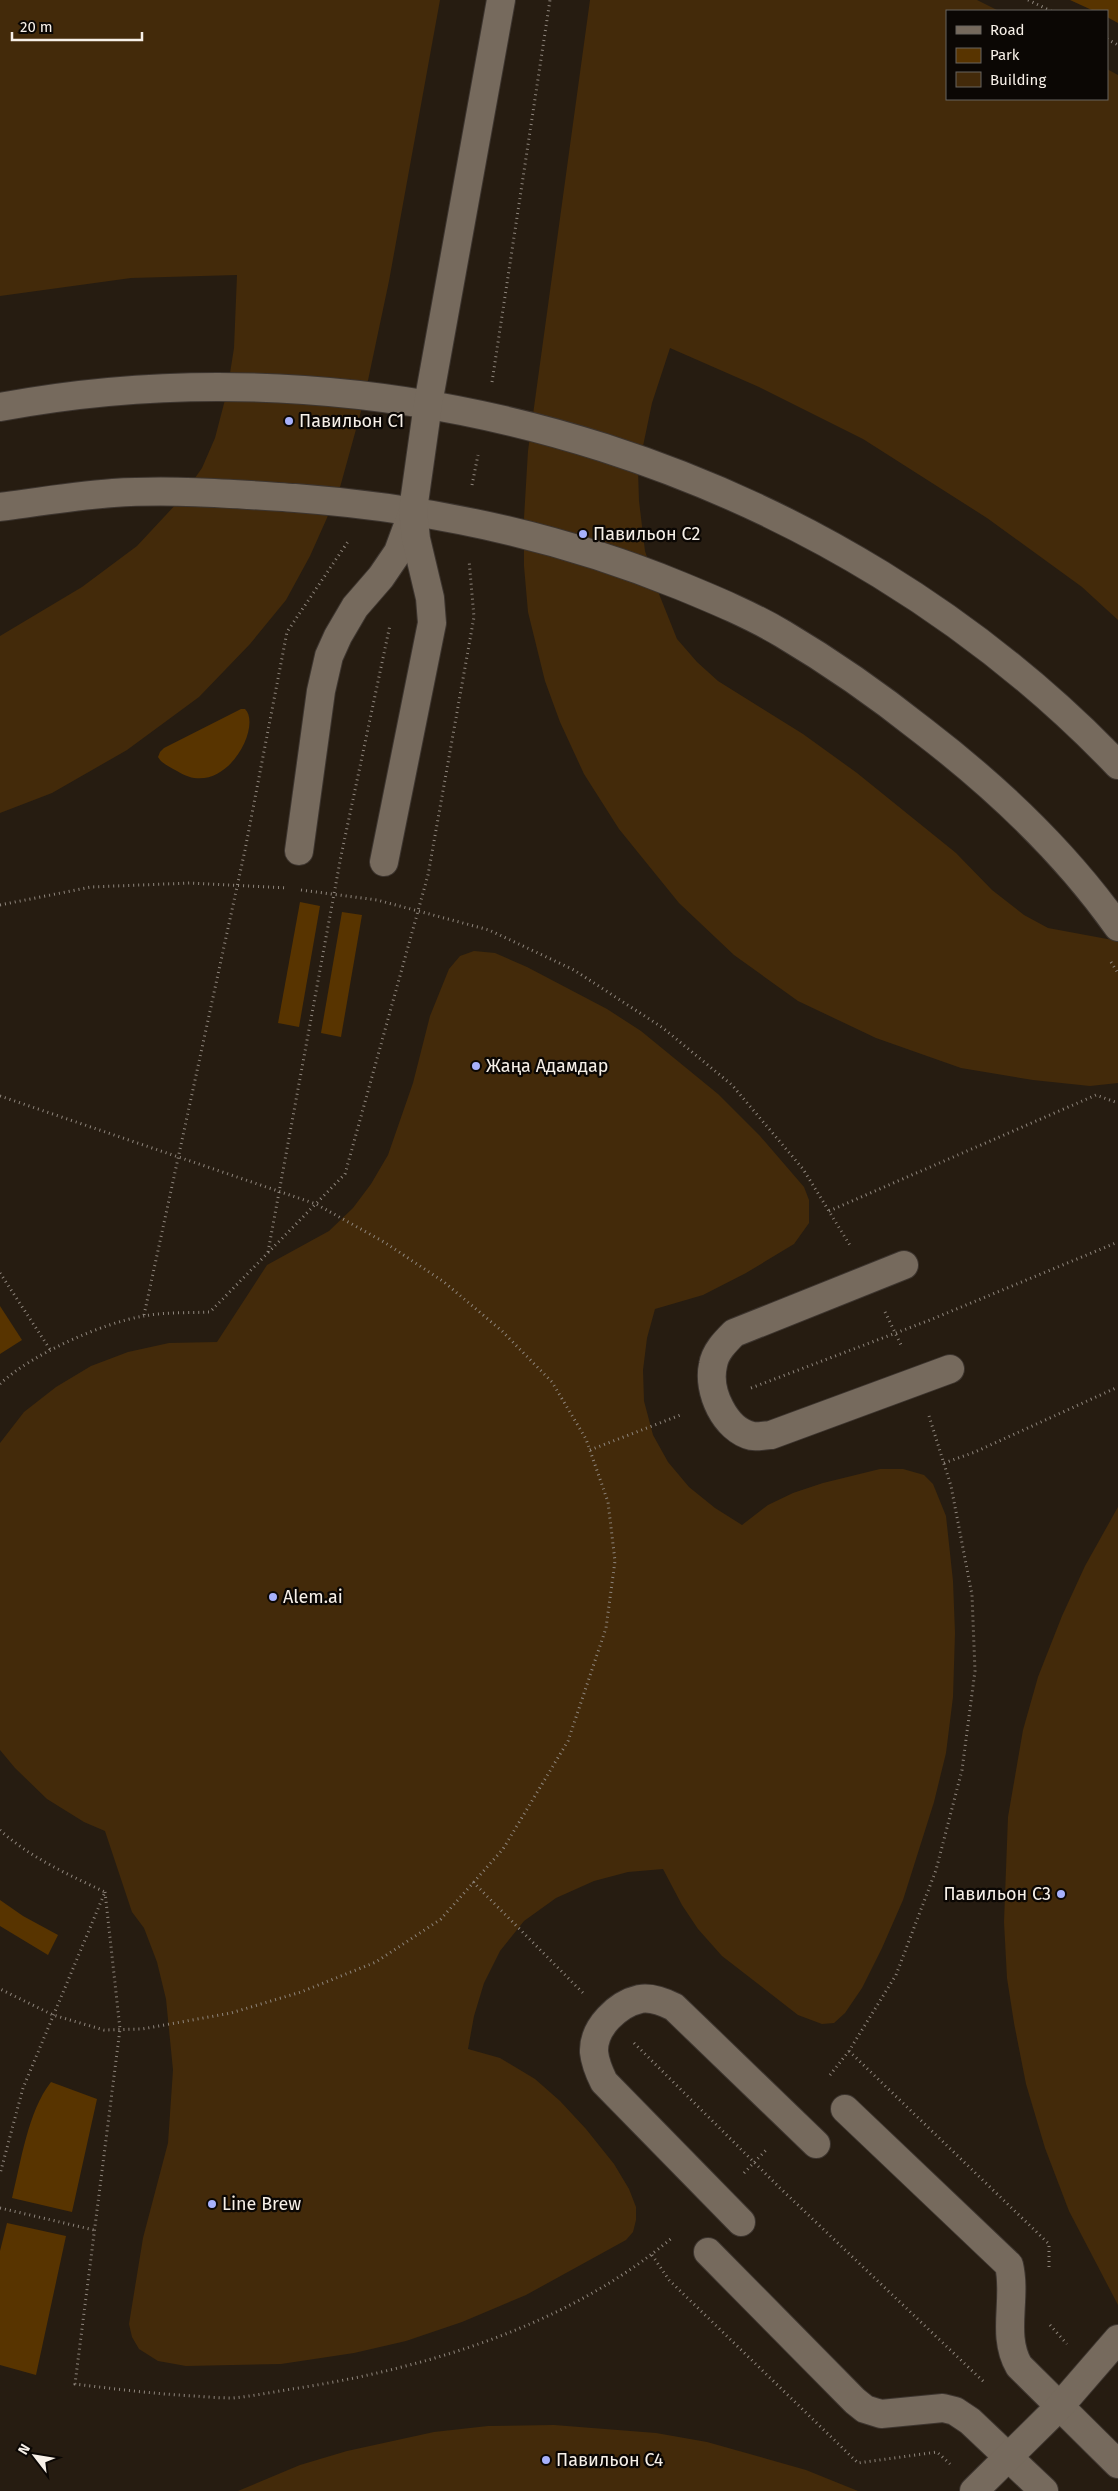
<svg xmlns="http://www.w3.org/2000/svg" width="1118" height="2491" font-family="'Fira Sans',sans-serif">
<rect width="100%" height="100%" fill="#261c11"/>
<g fill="#583400">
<polygon points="1070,0 1118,0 1118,23 1107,17 1107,11 1094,11"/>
<path d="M241,709H245C263,726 224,802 177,771C170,767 162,764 158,757L160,752L164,748Z"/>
<polygon points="300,902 320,906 299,1027 278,1023"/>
<polygon points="342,912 362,915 341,1037 321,1033"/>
<polygon points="0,1306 22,1340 0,1354"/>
<polygon points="0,1900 23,1916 58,1935 48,1955 0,1926"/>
<path d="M51,2082L97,2099L72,2212L12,2198C21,2162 28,2111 51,2082Z"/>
<polygon points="7,2223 66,2236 36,2375 0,2365 0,2251"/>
</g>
<g fill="#432a0a">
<polygon points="0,0 440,0 389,281 363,404 339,491 310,556 286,600 250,644 199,697 127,750 52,793 0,813 0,636 82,587 137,546 178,502 202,468 215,438 227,392 234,348 237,275 131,278 0,296"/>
<polygon points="590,0 977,0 999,11 947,11 947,99 1107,99 1107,69 1118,75 1118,620 1082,587 987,518 863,439 759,387 670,348 652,403 638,470 639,501 645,551 659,594 677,639 697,662 718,681 803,734 857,773 956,853 992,890 1024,915 1048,928 1118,941 1118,1083 1090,1086 1033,1080 961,1068 876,1038 798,1001 734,955 679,903 619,829 584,774 560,722 545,681 528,612 524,566 524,518 528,451"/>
<polygon points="474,951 495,953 527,967 607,1009 641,1031 718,1094 760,1136 804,1187 809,1200 809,1223 794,1244 746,1273 703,1295 655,1309 647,1338 643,1370 644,1401 653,1435 668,1462 689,1487 715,1508 742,1525 768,1505 793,1493 823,1483 880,1469 903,1469 924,1475 933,1484 946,1516 953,1581 955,1633 953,1697 946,1753 934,1802 903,1900 882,1948 862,1988 845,2013 834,2023 822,2024 798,2015 722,1956 698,1929 682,1905 663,1869 628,1872 594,1881 556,1898 524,1921 500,1951 484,1983 474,2016 468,2049 500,2058 535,2079 560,2101 586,2129 614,2164 629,2189 636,2207 636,2220 633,2232 626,2240 526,2295 462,2322 406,2341 354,2353 281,2364 186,2366 158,2361 139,2349 132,2337 129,2324 143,2238 168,2143 173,2070 166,1999 157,1962 144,1928 132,1912 105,1831 84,1822 47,1799 15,1768 0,1750 0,1443 24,1412 56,1387 91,1366 128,1352 169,1343 217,1342 267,1265 329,1231 353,1208 371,1184 388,1155 413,1083 430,1016 449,969 460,956"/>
<polygon points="1118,1507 1118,2305 1069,2211 1045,2148 1026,2084 1014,2023 1007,1978 1004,1922 1008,1817 1023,1730 1038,1677 1062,1616 1085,1566"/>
<polygon points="554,2425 656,2433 707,2442 806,2470 858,2491 238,2491 300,2465 347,2451 434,2432 488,2426"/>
</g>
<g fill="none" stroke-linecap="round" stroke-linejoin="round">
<g stroke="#3d352f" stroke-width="30">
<g id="minor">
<path d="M0,407C401,332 836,471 1118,765"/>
<path d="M0,507C37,502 75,496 113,493C174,489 235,494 295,498C429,508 557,535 681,586C715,600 751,615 783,634C832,663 879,696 923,731C996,787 1065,852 1118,927"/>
<polyline points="299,851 321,691 329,656 338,636 355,607 381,577 398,552 412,514"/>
<polyline points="384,862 432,623 430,598 416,539 413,510 428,404 501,0"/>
<path d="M904,1265L734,1333C725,1342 715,1352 713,1365C707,1391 725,1430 752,1436C758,1437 766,1435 771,1435L950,1369"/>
<path d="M845,2109L1009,2265C1017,2299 1001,2335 1019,2366L1118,2464"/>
<path d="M741,2222L604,2082C599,2072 595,2062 594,2052C593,2027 618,2004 640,1999C651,1997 664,2002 674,2007L816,2144"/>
<polyline points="708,2252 855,2401 865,2409 881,2414 943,2408 955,2411 970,2421 1044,2491"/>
<polyline points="974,2491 1060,2406 1118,2339"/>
</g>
</g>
<g stroke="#8f867d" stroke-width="3" stroke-dasharray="1 4" stroke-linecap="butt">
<polyline points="1028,0 1051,11"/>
<polyline points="1107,39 1118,45"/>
<polyline points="492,382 550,0"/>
<polyline points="472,485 478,455"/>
<polyline points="301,890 377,900 489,930 574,970 663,1028 732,1085 803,1169 851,1247"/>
<polyline points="0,905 91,887 190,883 287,888"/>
<polyline points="1111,962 1118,973"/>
<polyline points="0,1096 316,1204 384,1242 444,1282 502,1331 552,1382 586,1439 608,1502 615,1561 606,1628 568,1741 503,1849 441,1919 376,1962 301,1992 231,2013 142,2029 104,2030 53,2015 0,1989"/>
<polyline points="829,1211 1096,1095 1118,1103"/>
<polyline points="268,1252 341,856 390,625"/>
<polyline points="0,1273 51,1351"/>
<polyline points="885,1312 902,1347"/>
<polyline points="144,1315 245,850 287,632 349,540"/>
<path d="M0,1384C30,1355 102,1323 144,1316C165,1312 189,1313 210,1312L345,1174L428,875L474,617L469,560"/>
<polyline points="751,1388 930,1320 1118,1242"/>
<polyline points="590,1450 683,1414"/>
<polyline points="944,1463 975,1452 1118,1387"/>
<path d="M0,1830C29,1857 69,1875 105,1892L23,2088L0,2174"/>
<polyline points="473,1882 583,1993"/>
<path d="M105,1892L120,2029L75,2384C115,2389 155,2394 195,2396C207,2397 220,2398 233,2398C253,2396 273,2392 292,2389C425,2369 570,2325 673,2237"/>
<polyline points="634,2043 780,2188 985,2383"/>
<polyline points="849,2051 1049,2244 1049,2271"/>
<polyline points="830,2075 849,2051 896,1975 936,1870 962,1770 975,1671 972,1595 951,1486 929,1416"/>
<polyline points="744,2173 768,2148"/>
<polyline points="0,2208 94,2230"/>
<polyline points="652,2255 669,2280 858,2463 937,2452 950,2464"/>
<polyline points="1050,2325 1067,2344"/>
</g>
<use href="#minor" stroke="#766a5d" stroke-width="28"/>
</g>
<g fill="#a7b1fc" stroke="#0b0704" stroke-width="2">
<circle cx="289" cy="421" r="5"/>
<circle cx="583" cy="534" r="5"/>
<circle cx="476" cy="1066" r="5"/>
<circle cx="273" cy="1597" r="5"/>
<circle cx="1061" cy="1894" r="5"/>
<circle cx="212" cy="2204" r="5"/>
<circle cx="546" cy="2460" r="5"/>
</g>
<g text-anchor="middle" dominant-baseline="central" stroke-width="4.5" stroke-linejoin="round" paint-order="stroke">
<g font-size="18" fill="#f7f0e8" stroke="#0b0704" text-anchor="start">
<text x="299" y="421">Павильон С1</text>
<text x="593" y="534">Павильон С2</text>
<text x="486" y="1066">Жаңа Адамдар</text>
<text x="283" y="1597">Alem.ai</text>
<text x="1051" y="1894" text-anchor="end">Павильон С3</text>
<text x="222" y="2204">Line Brew</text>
<text x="556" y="2460">Павильон С4</text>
</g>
</g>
<rect x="946" y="10" width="162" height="90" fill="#0b0704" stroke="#69645f"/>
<rect x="956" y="26" width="25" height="8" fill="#766a5d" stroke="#69645f"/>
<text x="990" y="35" font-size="15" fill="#f7f0e8">Road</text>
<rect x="956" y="48" width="25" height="15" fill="#583400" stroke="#69645f"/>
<text x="990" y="60" font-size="15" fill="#f7f0e8">Park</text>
<rect x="956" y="72" width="25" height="15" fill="#432a0a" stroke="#69645f"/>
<text x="990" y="85" font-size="15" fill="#f7f0e8">Building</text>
<g transform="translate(35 2456) rotate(301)" stroke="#0b0704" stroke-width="4" paint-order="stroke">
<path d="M0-4L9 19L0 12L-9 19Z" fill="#f7f0e8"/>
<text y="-8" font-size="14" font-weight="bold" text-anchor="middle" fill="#f7f0e8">N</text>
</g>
<path d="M12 32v8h130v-8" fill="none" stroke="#f7f0e8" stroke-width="2.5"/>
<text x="20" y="32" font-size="15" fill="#f7f0e8" stroke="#0b0704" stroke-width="4" paint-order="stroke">20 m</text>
</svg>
